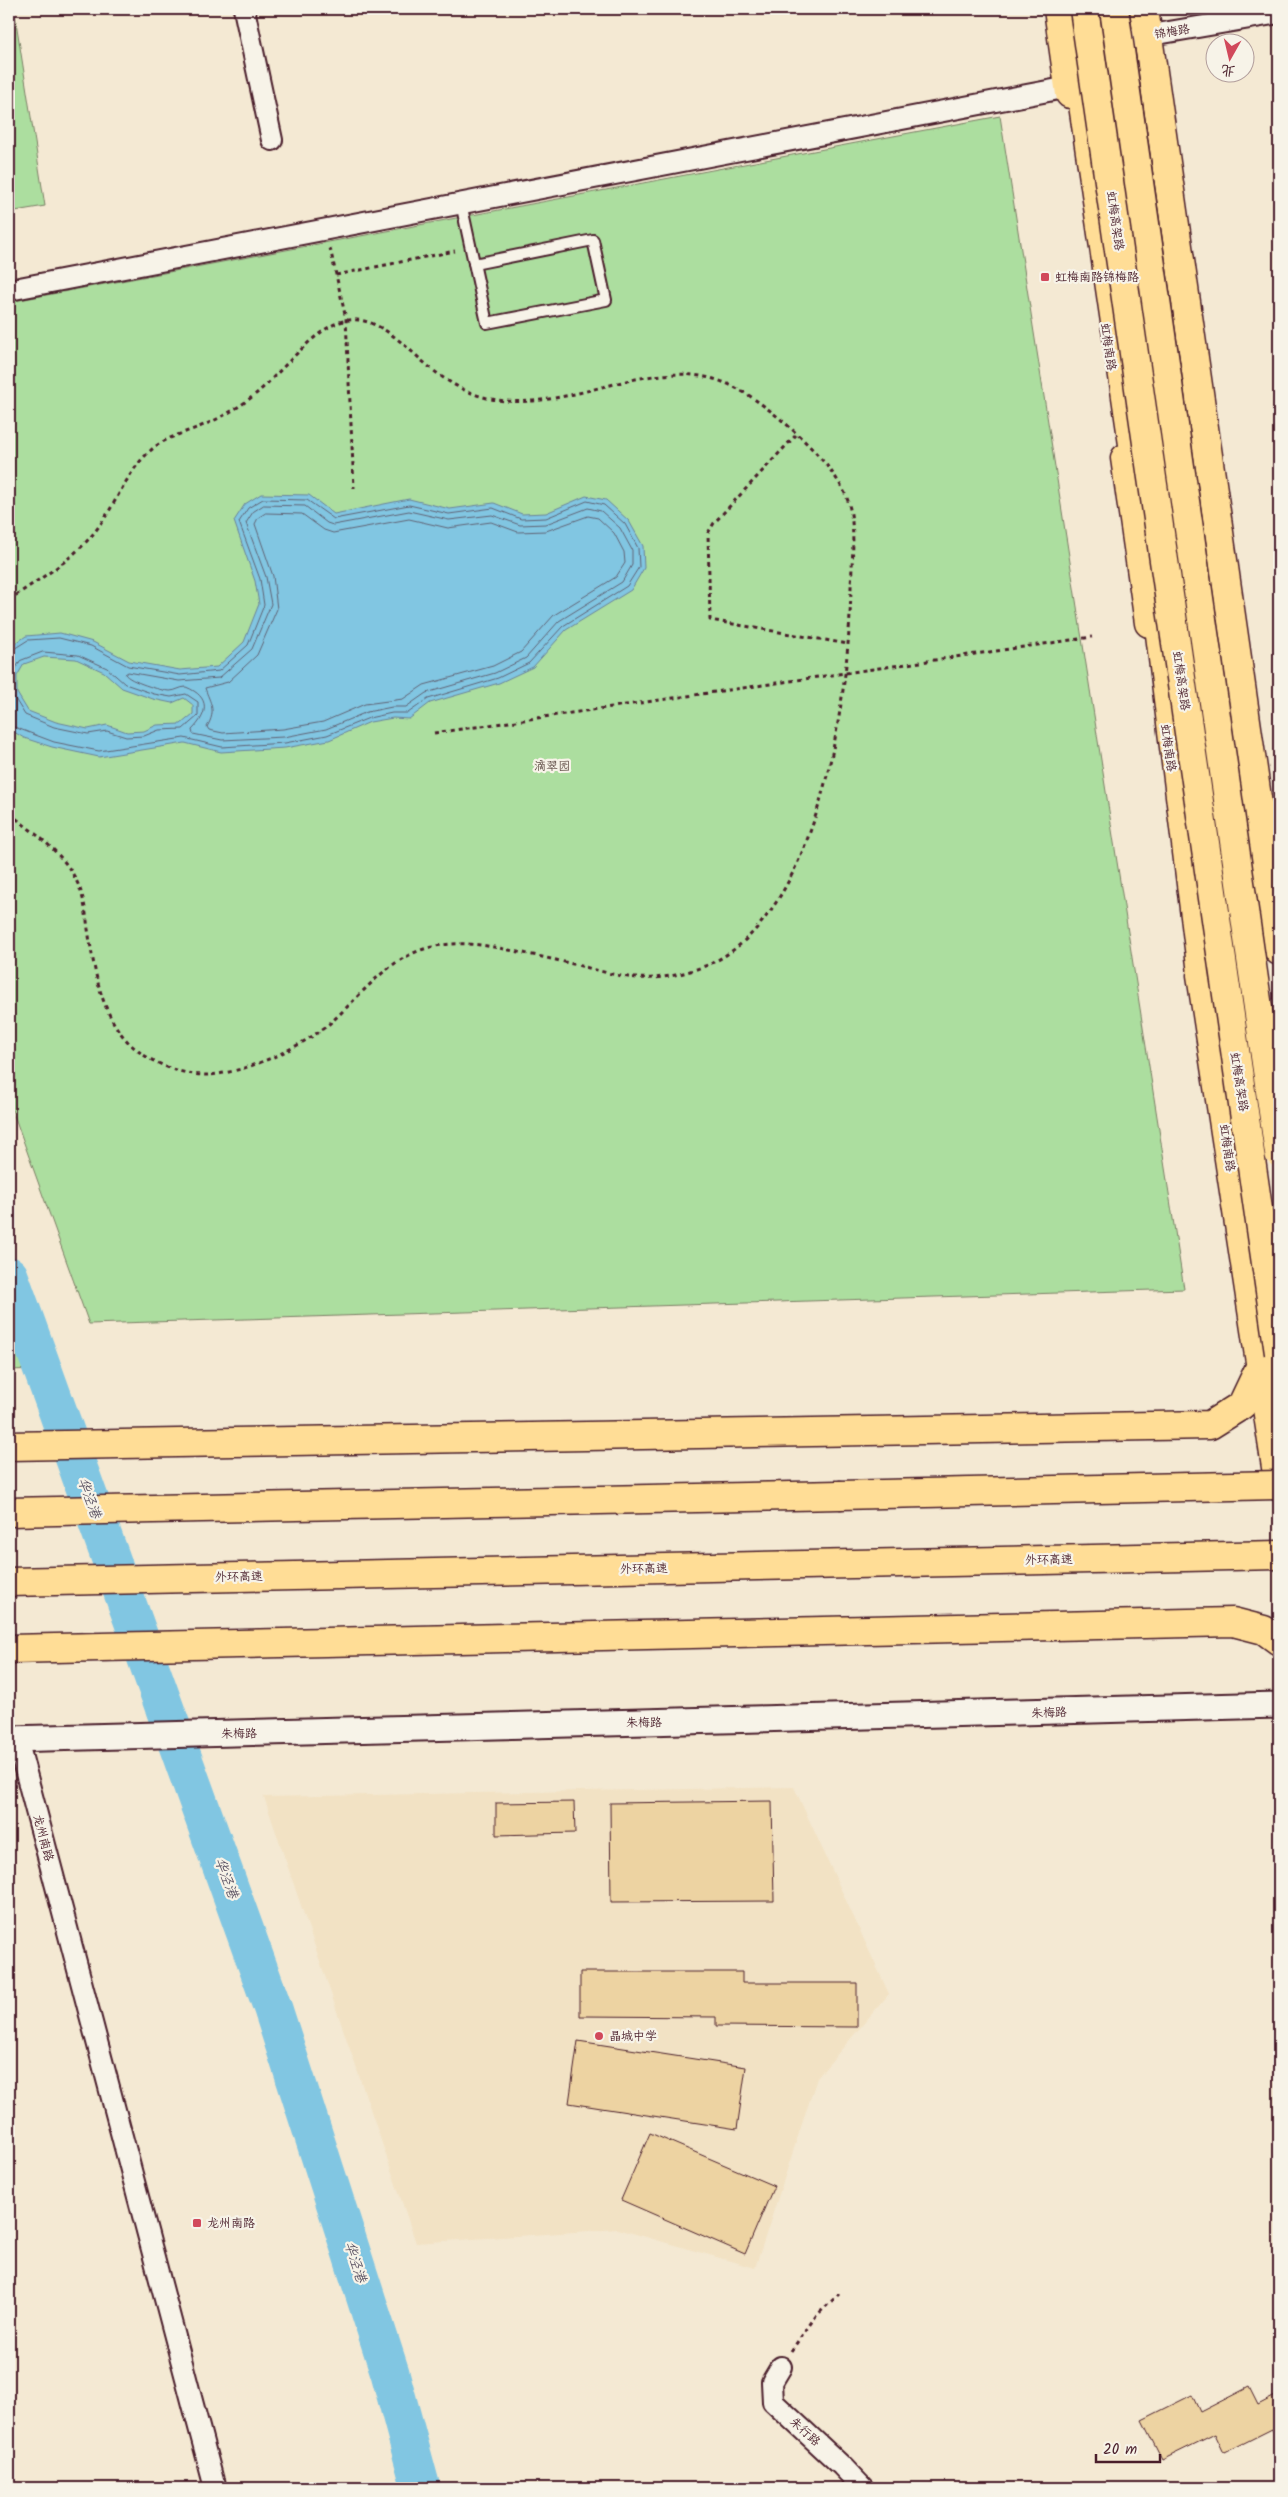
<svg xmlns="http://www.w3.org/2000/svg" width="1288" height="2497" font-family="Kalam,'LXGW WenKai TC',sans-serif">
<rect width="100%" height="100%" fill="#f4e9d3"/>
<filter id="ink" filterUnits="userSpaceOnUse"><feTurbulence type="fractalNoise" baseFrequency=".02" numOctaves="2"/><feDisplacementMap in="SourceGraphic" scale="10" xChannelSelector="R" yChannelSelector="G"/><feConvolveMatrix kernelMatrix="1 2 1 2 8 2 1 2 1" color-interpolation-filters="sRGB"/></filter>
<g filter="url(#ink)">
<polygon fill="#f2e2c4" points="794,1787 889,1994 817,2078 755,2268 618,2229 416,2243 264,1797"/>
<g fill="#acde9f" stroke="#7b7e65">
<polygon points="9,9 14,9 45,206 9,212"/>
<polygon points="1000,116 1184,1289 89,1324 9,1101 9,302"/>
<polygon points="9,1290 40,1369 9,1370"/>
</g>
<path fill="#81c6e2" stroke="#6b8399" fill-rule="evenodd" d="M261,494L309,495L334,514L409,499L450,509L494,503L522,514L546,513L586,496L606,500L629,521L643,546L644,568L631,590L566,630L533,667L499,683L430,703L409,719L393,718L370,722L329,740L285,748L221,752L185,743L99,757L52,747L24,738L9,729V648L26,636L60,633L93,642L129,661L180,670L217,667L244,642L259,604L255,581L234,521L245,504ZM44,657L76,659L104,672L122,688L153,699L172,703L184,698L193,705V714L181,724L157,725L144,731L127,732L107,725L88,729L56,722L28,711L17,693V676L24,664Z"/>
<g fill="none" stroke-linecap="round" stroke-linejoin="round">
<g stroke="#606274" stroke-width="1">
<path d="M264,505L305,506L327,523L333,525L409,511L449,520L492,515L520,525L546,524L588,508L601,511L620,528L632,550V565L622,582L559,621L526,658L495,673L426,693L406,707H392L367,712L326,729L284,737L222,740L193,734L192,730C208,714 211,697 186,687C180,687 176,691 170,691C161,691 129,681 125,674L128,672L179,681L219,678L252,649L271,604L266,577L246,523L253,512Z"/>
<path d="M266,513L302,514L324,530L333,533L409,519L448,528L491,522L518,532L546,531L588,516L598,518L614,533L624,552L625,563L616,577L554,615L521,652L493,666L424,685L403,699L365,704L323,722L283,729L223,733L209,730L207,727C217,710 210,703 205,688L228,682L257,655L277,609L273,576L255,524L258,518Z"/>
<polyline points="9,652 28,640 59,638 91,646 128,666 180,675 219,671 248,645 264,605 260,579 239,522 248,508 263,499 307,500 334,519 409,505 449,514 493,508 521,519 546,518 587,501 604,505 625,524 638,548 639,567 627,586 563,626 529,663 498,678 428,699 408,713 392,713 369,718 327,735 285,743 222,747 184,738 99,751 54,742 9,725"/>
<polygon points="43,652 78,655 107,668 125,684 154,694 171,697 186,694 198,702 198,716 183,729 159,730 144,736 126,737 107,731 88,734 54,727 25,715 12,694 12,675 20,661"/>
</g>
<polyline stroke="#81c6e2" stroke-width="39" points="9,1276 273,2009 390,2373 421,2488"/>
</g>
<g fill="#edd3a2" stroke="#4a1f2b">
<polygon points="772,1801 774,1901 611,1902 610,1803"/>
<polygon points="574,1802 575,1833 496,1835 496,1803"/>
<polygon points="580,1972 742,1972 742,1983 857,1983 857,2027 716,2026 716,2017 580,2016"/>
<polygon points="578,2041 746,2067 737,2129 569,2103"/>
<polygon points="650,2133 774,2186 745,2254 621,2200"/>
<polygon points="1249,2387 1258,2405 1279,2394 1279,2443 1272,2429 1224,2453 1215,2434 1162,2460 1142,2420 1192,2395 1200,2412"/>
</g>
<g fill="none" stroke-linecap="round" stroke-linejoin="round">
<g stroke="#4a1f2b" stroke-width="14">
<polyline id="service" points="461,203 487,323 606,300 593,240 474,264"/>
</g>
<g stroke="#4a1f2b" stroke-width="24">
<g id="minor">
<polyline points="244,9 272,140"/>
<polyline points="1076,48 1279,13"/>
<polyline points="9,290 1069,87"/>
<polyline points="17,1739 215,2488"/>
<polyline points="781,2367 772,2382 773,2402 842,2466 863,2488"/>
</g>
</g>
<g stroke="#4a1f2b" stroke-width="29">
<polyline id="tertiary" points="9,1739 1279,1705"/>
</g>
<g stroke="#4a1f2b" stroke-width="31">
<g id="primary">
<polyline points="1058,9 1070,94"/>
<polyline points="1144,9 1279,951"/>
<polyline points="1125,458 1149,623"/>
<polyline points="1201,975 1279,1487"/>
</g>
</g>
<g stroke="#4a1f2b" stroke-width="31">
<g id="trunk">
<polyline points="1077,64 1139,485"/>
<polyline points="1155,594 1205,997"/>
</g>
</g>
<g stroke="#4a1f2b" stroke-width="31">
<g id="motorway">
<polyline points="1276,932 1279,937"/>
<polyline points="9,1446 1210,1425 1242,1405 1260,1367"/>
<polyline points="9,1512 839,1495"/>
<polyline points="9,1582 1279,1555"/>
<polyline points="9,1649 1233,1622 1264,1630 1279,1641"/>
</g>
</g>
<g stroke="#4a1f2b" stroke-width="3" stroke-dasharray="4 4" stroke-linecap="butt">
<polyline points="330,248 346,319 354,488"/>
<polyline points="336,275 455,251"/>
<polyline points="796,435 714,523 708,533 710,620 848,644"/>
<path d="M9,600C43,576 78,558 102,522C118,499 128,471 150,451C165,437 185,433 204,425C223,417 241,406 257,393C279,374 314,330 340,322C377,310 407,350 433,370C449,383 467,393 487,398C573,418 655,344 738,389C773,408 836,464 848,501C856,528 852,559 851,587C849,695 821,910 712,963C694,971 672,977 653,978C629,980 604,972 581,966C557,960 533,955 509,950C480,944 453,940 424,949C385,961 359,998 329,1024C300,1048 244,1074 206,1075C190,1075 172,1070 158,1063C104,1038 96,982 88,929C86,913 84,896 77,882C63,852 34,833 9,813"/>
<polyline points="434,733 1092,637"/>
<polyline points="791,2351 816,2316 839,2294"/>
</g>
<use href="#service" stroke="#f7f3e8" stroke-width="10"/>
<use href="#minor" stroke="#f7f3e8" stroke-width="20"/>
<use href="#tertiary" stroke="#f7f3e8" stroke-width="25"/>
<use href="#primary" stroke="#ffdd96" stroke-width="28"/>
<use href="#trunk" stroke="#ffdd96" stroke-width="28"/>
<use href="#motorway" stroke="#ffdd96" stroke-width="28"/>
<g stroke="#4a1f2b" stroke-width="31" stroke-linecap="butt">
<g id="trunk-bridge">
<polyline points="1084,9 1279,1353"/>
<polyline points="1114,9 1279,1153"/>
</g>
</g>
<g stroke="#4a1f2b" stroke-width="31" stroke-linecap="butt">
<polyline id="motorway-bridge" points="839,1495 1279,1485"/>
</g>
<use href="#trunk-bridge" stroke="#ffdd96" stroke-width="28"/>
<use href="#motorway-bridge" stroke="#ffdd96" stroke-width="28"/>
</g>
</g>
<g fill="#d1495b" stroke="#f7f3e8" stroke-width="2">
<rect x="1040" y="272" width="10" height="10" rx="2.5"/>
<circle cx="599" cy="2036" r="5"/>
<rect x="192" y="2218" width="10" height="10" rx="2.5"/>
</g>
<g text-anchor="middle" dominant-baseline="central" stroke-width="4.5" stroke-linejoin="round" paint-order="stroke">
<g font-size="12" fill="#4a1f2b" stroke="#f7f3e8">
<text transform="translate(1172 32) rotate(-10)">锦梅路</text>
<text transform="translate(1115 221) rotate(82)">虹梅高架路</text>
<text transform="translate(1108 347) rotate(82)">虹梅南路</text>
<text transform="translate(1181 681) rotate(82)">虹梅高架路</text>
<text transform="translate(1168 748) rotate(82)">虹梅南路</text>
<text transform="translate(1239 1082) rotate(81)">虹梅高架路</text>
<text transform="translate(1227 1148) rotate(82)">虹梅南路</text>
<text transform="translate(1049 1560) rotate(-1)">外环高速</text>
<text transform="translate(644 1569) rotate(-1)">外环高速</text>
<text transform="translate(239 1577) rotate(-1)">外环高速</text>
<text transform="translate(1049 1713) rotate(-2)">朱梅路</text>
<text transform="translate(644 1723) rotate(-1)">朱梅路</text>
<text transform="translate(239 1734) rotate(-1)">朱梅路</text>
<text transform="translate(43 1838) rotate(75)">龙州南路</text>
<text transform="translate(805 2432) rotate(42)">朱行路</text>
</g>
<g font-size="12" fill="#4a1f2b" stroke="#f7f3e8" text-anchor="start">
<text x="1055" y="277">虹梅南路锦梅路</text>
<text x="609" y="2036">晶城中学</text>
<text x="207" y="2223">龙州南路</text>
</g>
<g font-size="12" fill="#624f48" stroke="#f7f3e8">
<text x="552" y="766">滴翠园</text>
</g>
<g font-size="14" font-style="italic" fill="#5a5162" stroke="#f7f3e8">
<text transform="translate(89 1498) rotate(70)">华泾港</text>
<text transform="translate(226 1878) rotate(70)">华泾港</text>
<text transform="translate(355 2262) rotate(72)">华泾港</text>
</g>
</g>
<rect width="1288" height="2497" fill="none" stroke="#f7f3e8" stroke-width="30"/>
<rect x="15" y="15" width="1258" height="2467" fill="none" stroke="#4a1f2b" stroke-width="2" filter="url(#ink)"/>
<g transform="translate(1230 58) rotate(188)"><circle r="24" fill="#f7f3e8" stroke="#b29e9c"/>
<path d="M0-4L9 19L0 12L-9 19Z" fill="#d1495b"/>
<text y="-8" font-size="14" font-weight="bold" text-anchor="middle" fill="#4a1f2b">北</text>
</g>
<path d="M1096 2454v8h64v-8" fill="none" stroke="#4a1f2b" stroke-width="2.5"/>
<text x="1103" y="2454" font-size="15" fill="#4a1f2b" stroke="#f7f3e8" stroke-width="4" paint-order="stroke">20 m</text>
</svg>
